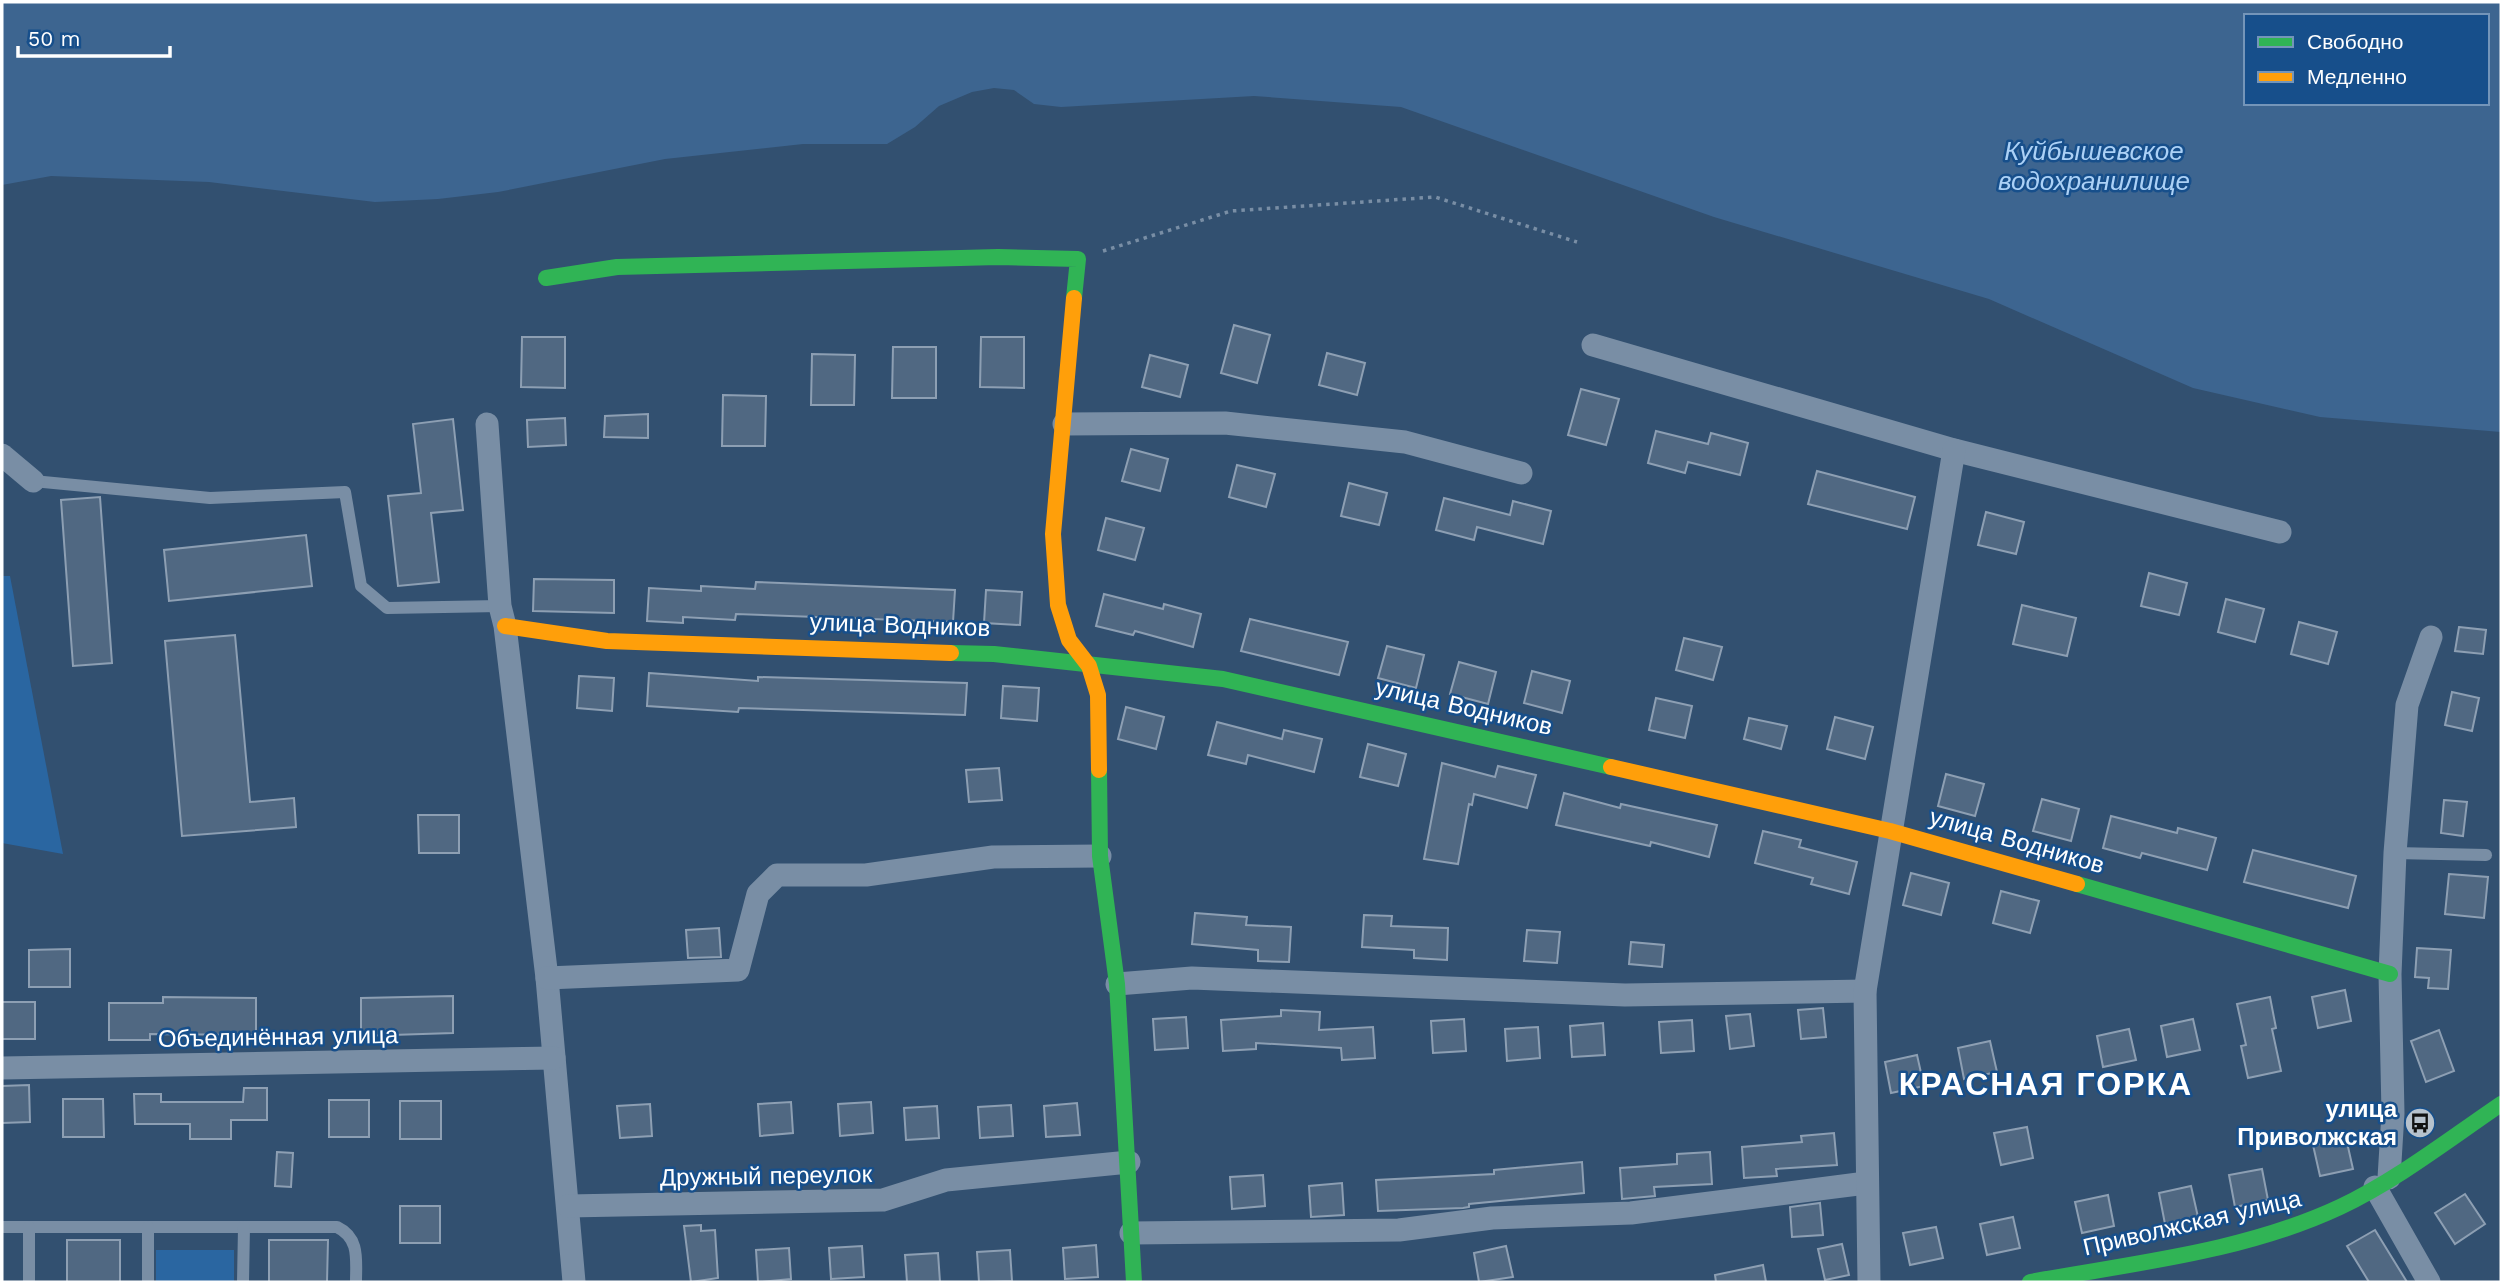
<svg xmlns="http://www.w3.org/2000/svg" width="2503" height="1284" font-family="'Work Sans',sans-serif">
<rect width="100%" height="100%" fill="#325070"/>
<g fill="#2a66a1">
<polygon points="2,576 10,576 63,854 2,843"/>
<rect x="156" y="1250" width="78" height="32"/>
</g>
<path fill="#3d6590" fill-rule="evenodd" d="M2,2H2501V432L2320,417L2193,388L1989,299L1714,217L1401,107L1254,96L1061,107L1034,104L1014,90L994,88L972,92L939,106L915,127L887,144H803L665,159L498,192L438,199L375,202L209,182L51,176L2,185ZM2246,16H2487V103H2246Z"/>
<g fill="#506882" stroke="#8d9fb3" stroke-width="2">
<polygon points="1234,325 1270,335 1257,383 1221,373"/>
<polygon points="522,337 565,337 565,388 521,387"/>
<polygon points="981,337 1024,337 1024,388 980,387"/>
<polygon points="893,347 936,347 936,398 892,398"/>
<polygon points="1327,353 1365,363 1357,395 1319,385"/>
<polygon points="812,354 855,355 854,405 811,405"/>
<polygon points="1150,355 1188,365 1180,397 1142,387"/>
<polygon points="1581,389 1619,399 1606,445 1568,435"/>
<polygon points="723,395 766,396 765,446 722,446"/>
<polygon points="648,414 648,438 604,437 605,416"/>
<polygon points="565,418 566,445 528,447 527,420"/>
<polygon points="453,419 463,510 431,513 439,582 398,586 388,496 421,493 413,424"/>
<polygon points="1656,431 1708,444 1711,433 1748,443 1740,475 1688,462 1685,473 1648,463"/>
<polygon points="1131,449 1168,459 1160,491 1122,481"/>
<polygon points="1237,465 1275,474 1266,507 1229,497"/>
<polygon points="1817,471 1915,497 1907,529 1808,504"/>
<polygon points="1349,483 1387,493 1379,525 1341,516"/>
<polygon points="100,497 112,663 73,666 61,500"/>
<polygon points="1444,498 1510,515 1513,501 1551,511 1543,544 1477,527 1474,540 1436,530"/>
<polygon points="1986,512 2024,522 2016,554 1978,545"/>
<polygon points="1106,518 1144,528 1135,560 1098,550"/>
<polygon points="306,535 312,586 169,601 164,550"/>
<polygon points="2149,573 2187,583 2179,615 2141,606"/>
<polygon points="534,579 614,580 614,613 533,611"/>
<polygon points="756,582 955,590 953,622 736,614 735,620 683,617 683,623 647,621 649,588 701,591 701,586 755,589"/>
<polygon points="986,590 1022,592 1020,625 984,623"/>
<polygon points="1104,594 1163,609 1164,604 1201,614 1193,647 1135,631 1133,635 1096,626"/>
<polygon points="2226,599 2264,609 2255,642 2218,632"/>
<polygon points="2022,605 2076,618 2067,656 2013,644"/>
<polygon points="1250,619 1348,642 1339,675 1241,651"/>
<polygon points="2299,622 2337,632 2328,664 2291,654"/>
<polygon points="2459,627 2486,630 2483,654 2455,651"/>
<polygon points="235,635 250,802 294,798 296,827 182,836 165,641"/>
<polygon points="1684,638 1722,647 1713,680 1676,670"/>
<polygon points="1387,646 1424,655 1416,688 1378,678"/>
<polygon points="1459,662 1496,672 1488,704 1450,694"/>
<polygon points="1532,671 1570,681 1562,713 1524,703"/>
<polygon points="649,673 758,681 758,677 967,683 965,715 739,708 738,712 647,706"/>
<polygon points="579,676 614,678 612,711 577,708"/>
<polygon points="1003,686 1039,688 1037,721 1001,718"/>
<polygon points="2452,692 2479,698 2472,731 2445,725"/>
<polygon points="1656,698 1692,706 1685,738 1649,730"/>
<polygon points="1126,707 1164,717 1156,749 1118,739"/>
<polygon points="1835,717 1873,727 1865,759 1827,749"/>
<polygon points="1749,718 1787,726 1781,749 1744,739"/>
<polygon points="1217,722 1282,739 1284,730 1322,739 1314,772 1248,755 1246,764 1208,755"/>
<polygon points="1368,744 1406,754 1398,786 1360,777"/>
<polygon points="1442,763 1495,777 1498,766 1536,775 1527,808 1474,794 1472,805 1469,804 1458,864 1424,859"/>
<polygon points="999,768 1002,800 969,802 966,770"/>
<polygon points="1946,774 1984,784 1975,816 1938,806"/>
<polygon points="1564,793 1620,808 1621,804 1717,825 1709,857 1651,842 1650,846 1556,825"/>
<polygon points="2042,799 2079,809 2071,841 2033,831"/>
<polygon points="2444,800 2467,802 2463,836 2441,833"/>
<polygon points="418,815 459,815 459,853 419,853"/>
<polygon points="2111,816 2177,833 2178,828 2216,838 2207,870 2142,853 2140,858 2103,848"/>
<polygon points="1763,831 1801,840 1799,847 1857,862 1849,894 1811,884 1813,878 1755,863"/>
<polygon points="2253,850 2356,876 2348,908 2244,882"/>
<polygon points="1911,873 1949,883 1941,915 1903,905"/>
<polygon points="2449,874 2488,877 2484,918 2445,914"/>
<polygon points="2001,891 2039,901 2030,933 1993,923"/>
<polygon points="1195,913 1247,917 1246,925 1291,927 1289,962 1258,961 1258,950 1192,944"/>
<polygon points="1364,915 1392,916 1391,926 1448,928 1447,960 1414,958 1414,950 1362,947"/>
<polygon points="719,928 721,957 688,958 686,930"/>
<polygon points="1527,930 1560,932 1557,963 1524,961"/>
<polygon points="1631,942 1664,945 1662,967 1629,964"/>
<polygon points="2417,948 2451,950 2448,989 2428,988 2429,978 2415,977"/>
<polygon points="70,949 70,987 29,987 29,950"/>
<polygon points="2345,990 2351,1021 2318,1028 2312,997"/>
<polygon points="453,996 453,1033 361,1036 361,998"/>
<polygon points="163,997 256,998 256,1035 150,1034 150,1040 109,1040 109,1003 163,1003"/>
<polygon points="2270,997 2276,1028 2272,1029 2281,1071 2248,1078 2241,1046 2246,1045 2237,1004"/>
<rect x="2" y="1002" width="33" height="37"/>
<polygon points="1823,1008 1826,1037 1801,1039 1798,1010"/>
<polygon points="1281,1010 1320,1012 1319,1030 1373,1027 1375,1058 1342,1060 1341,1048 1256,1043 1256,1049 1223,1051 1221,1020 1281,1016"/>
<polygon points="1750,1014 1754,1046 1730,1049 1726,1016"/>
<polygon points="1186,1017 1188,1048 1155,1050 1153,1019"/>
<polygon points="1464,1019 1466,1051 1433,1053 1431,1021"/>
<polygon points="2193,1019 2200,1050 2167,1057 2161,1026"/>
<polygon points="1692,1020 1694,1051 1661,1053 1659,1022"/>
<polygon points="1603,1023 1605,1055 1572,1057 1570,1026"/>
<polygon points="1538,1027 1540,1058 1507,1061 1505,1029"/>
<polygon points="2129,1029 2136,1060 2103,1067 2097,1036"/>
<polygon points="2439,1030 2454,1071 2426,1082 2411,1041"/>
<polygon points="1990,1041 1997,1072 1964,1079 1958,1048"/>
<polygon points="1917,1055 1924,1086 1891,1093 1885,1062"/>
<polygon points="29,1085 30,1122 2,1123 2,1086"/>
<polygon points="244,1088 267,1088 267,1120 231,1120 231,1139 190,1139 190,1124 135,1124 134,1094 161,1094 161,1102 243,1102"/>
<polygon points="63,1099 103,1099 104,1137 63,1137"/>
<rect x="329" y="1100" width="40" height="37"/>
<rect x="400" y="1101" width="41" height="38"/>
<polygon points="791,1102 793,1133 760,1136 758,1104"/>
<polygon points="871,1102 873,1133 840,1136 838,1104"/>
<polygon points="1077,1103 1080,1135 1046,1137 1044,1106"/>
<polygon points="650,1104 652,1136 620,1138 617,1106"/>
<polygon points="1011,1105 1013,1136 980,1138 978,1107"/>
<polygon points="937,1106 939,1138 906,1140 904,1108"/>
<polygon points="2027,1127 2033,1158 2001,1165 1994,1133"/>
<polygon points="1834,1133 1837,1165 1776,1169 1777,1176 1744,1178 1742,1147 1802,1142 1801,1136"/>
<polygon points="2346,1138 2353,1169 2320,1176 2313,1145"/>
<polygon points="277,1152 293,1153 291,1187 275,1186"/>
<polygon points="1710,1152 1712,1184 1654,1187 1655,1196 1622,1199 1620,1168 1677,1164 1677,1154"/>
<polygon points="1582,1162 1584,1193 1469,1204 1469,1207 1463,1208 1378,1211 1376,1180 1494,1174 1494,1170"/>
<polygon points="2262,1169 2268,1200 2235,1207 2229,1175"/>
<polygon points="1263,1175 1265,1206 1232,1209 1230,1177"/>
<polygon points="1342,1183 1344,1215 1311,1217 1309,1186"/>
<polygon points="2191,1186 2198,1217 2165,1224 2159,1193"/>
<polygon points="2465,1194 2485,1224 2455,1244 2435,1213"/>
<polygon points="2108,1195 2114,1226 2082,1233 2075,1202"/>
<polygon points="1820,1203 1823,1235 1792,1237 1790,1207"/>
<rect x="400" y="1206" width="40" height="37"/>
<polygon points="2013,1217 2020,1248 1987,1255 1980,1224"/>
<polygon points="701,1225 701,1231 715,1230 718,1278 691,1282 684,1226"/>
<polygon points="1936,1227 1943,1258 1910,1265 1903,1233"/>
<polygon points="2375,1230 2407,1282 2369,1282 2347,1246"/>
<rect x="67" y="1240" width="53" height="42"/>
<polygon points="269,1240 328,1240 327,1282 269,1282"/>
<polygon points="1842,1244 1849,1275 1825,1280 1818,1249"/>
<polygon points="1096,1245 1098,1277 1065,1279 1063,1248"/>
<polygon points="862,1246 864,1277 831,1279 829,1248"/>
<polygon points="1506,1246 1513,1277 1479,1282 1474,1253"/>
<polygon points="789,1248 791,1279 758,1282 756,1250"/>
<polygon points="1010,1250 1012,1281 979,1282 977,1252"/>
<polygon points="938,1253 940,1282 907,1282 905,1255"/>
<polygon points="1763,1265 1766,1282 1716,1282 1715,1275"/>
</g>
<g fill="none" stroke-linecap="round" stroke-linejoin="round">
<polyline stroke="#798ea5" stroke-width="3.5" stroke-dasharray="3.5 5" stroke-linecap="butt" points="1103,251 1231,211 1435,197 1577,242"/>
<g stroke="#798ea5" stroke-width="12">
<polyline points="33,481 210,498 345,492 361,586 387,608 500,606"/>
<polyline points="2395,853 2486,855"/>
<path d="M2,1227H337C360,1238 356,1260 356,1282"/>
<polyline points="29,1227 29,1282"/>
<polyline points="148,1227 148,1282"/>
<polyline points="243,1282 244,1227"/>
</g>
<g stroke="#798ea5" stroke-width="23">
<polyline points="1593,345 1954,450 2280,532"/>
<polyline points="487,424 500,606 505,626 547,978 574,1282"/>
<polyline points="1064,424 1225,423 1405,442 1521,473"/>
<polyline points="2,455 33,481"/>
<polyline points="547,978 738,970 758,894 777,875 866,875 993,857 1100,856"/>
<polyline points="1117,984 1192,978 1625,995 1865,991"/>
<polyline points="2,1068 554,1058"/>
<polyline points="2389,1178 2393,1113 2390,974 2395,853 2407,705 2431,637"/>
<polyline points="2375,1187 2429,1282"/>
<polyline points="568,1206 883,1200 946,1180 1129,1162"/>
<polyline points="1131,1233 1399,1230 1492,1218 1631,1213 1866,1183"/>
<polyline points="1869,1282 1865,991 1954,450"/>
</g>
<g stroke="#30b455" stroke-width="16">
<polyline points="546,278 617,267 998,257 1078,259 1074,298"/>
<polyline points="951,653 994,654 1223,679 1611,767"/>
<polyline points="1099,770 1100,856 1117,984 1134,1282"/>
<polyline points="2077,884 2390,974"/>
<path d="M2030,1282C2133,1263 2244,1252 2340,1207C2397,1180 2448,1140 2501,1104"/>
</g>
<g stroke="#ff9f0a" stroke-width="16">
<polyline points="1074,298 1053,534 1058,605 1069,640 1089,666 1098,695 1099,770"/>
<polyline points="505,626 607,641 951,653"/>
<polyline points="1611,767 1890,831 2077,884"/>
</g>
</g>
<defs>
<g id="bus-disc" transform="scale(1.575)"><circle r="9.5" fill="#b7c2cd" stroke="#174f8b"/><path d="M-5-6H5V4H4V6H2V4H-2V6H-4V4H-5ZM-3.5-4V0h7V-4ZM-3.5 1.2v1.5H-2V1.2ZM2 1.2v1.5H3.5V1.2Z" fill="#111"/></g>
</defs>
<g fill-rule="evenodd">
<use href="#bus-disc" x="2420" y="1123"/>
</g>
<g text-anchor="middle" dominant-baseline="central" stroke-width="5" stroke-linejoin="round" paint-order="stroke">
<g font-size="24" fill="#fff" stroke="#174f8b">
<text transform="translate(900 625) rotate(2)">улица Водников</text>
<text transform="translate(1464 707) rotate(13)">улица Водников</text>
<text transform="translate(2017 841) rotate(16)">улица Водников</text>
<text transform="translate(278 1037) rotate(-1)">Объединённая улица</text>
<text transform="translate(766 1176) rotate(-1)">Дружный переулок</text>
<text transform="translate(2192 1223) rotate(-13)">Приволжская улица</text>
</g>
<g font-size="24" font-weight="bold" fill="#fff" stroke="#174f8b" text-anchor="end">
<text x="2397" y="1109">улица<tspan x="2397" dy="28">Приволжская</tspan></text>
</g>
<g font-size="26" font-style="italic" fill="#acd1f6" stroke="#174f8b">
<text x="2094" y="151">Куйбышевское<tspan x="2094" dy="30">водохранилище</tspan></text>
</g>
<g font-size="32" font-weight="bold" letter-spacing="2" fill="#fff" stroke="#174f8b">
<text x="2046" y="1084">КРАСНАЯ ГОРКА</text>
</g>
</g>
<rect width="2503" height="1284" fill="none" stroke="#ffffff" stroke-width="7"/>
<rect x="2244" y="14" width="245" height="91" fill="#174f8b" stroke="#7495b9" stroke-width="2"/>
<rect x="2258" y="37" width="35" height="10" fill="#30b455" stroke="#7495b9" stroke-width="2"/>
<text x="2307" y="49" font-size="21" fill="#ffffff">Свободно</text>
<rect x="2258" y="72" width="35" height="10" fill="#ff9f0a" stroke="#7495b9" stroke-width="2"/>
<text x="2307" y="84" font-size="21" fill="#ffffff">Медленно</text>
<path d="M18 46v10h152v-10" fill="none" stroke="#ffffff" stroke-width="3.5"/>
<text x="28" y="46" font-size="21" fill="#ffffff" stroke="#174f8b" stroke-width="5" paint-order="stroke">50 m</text>
</svg>
